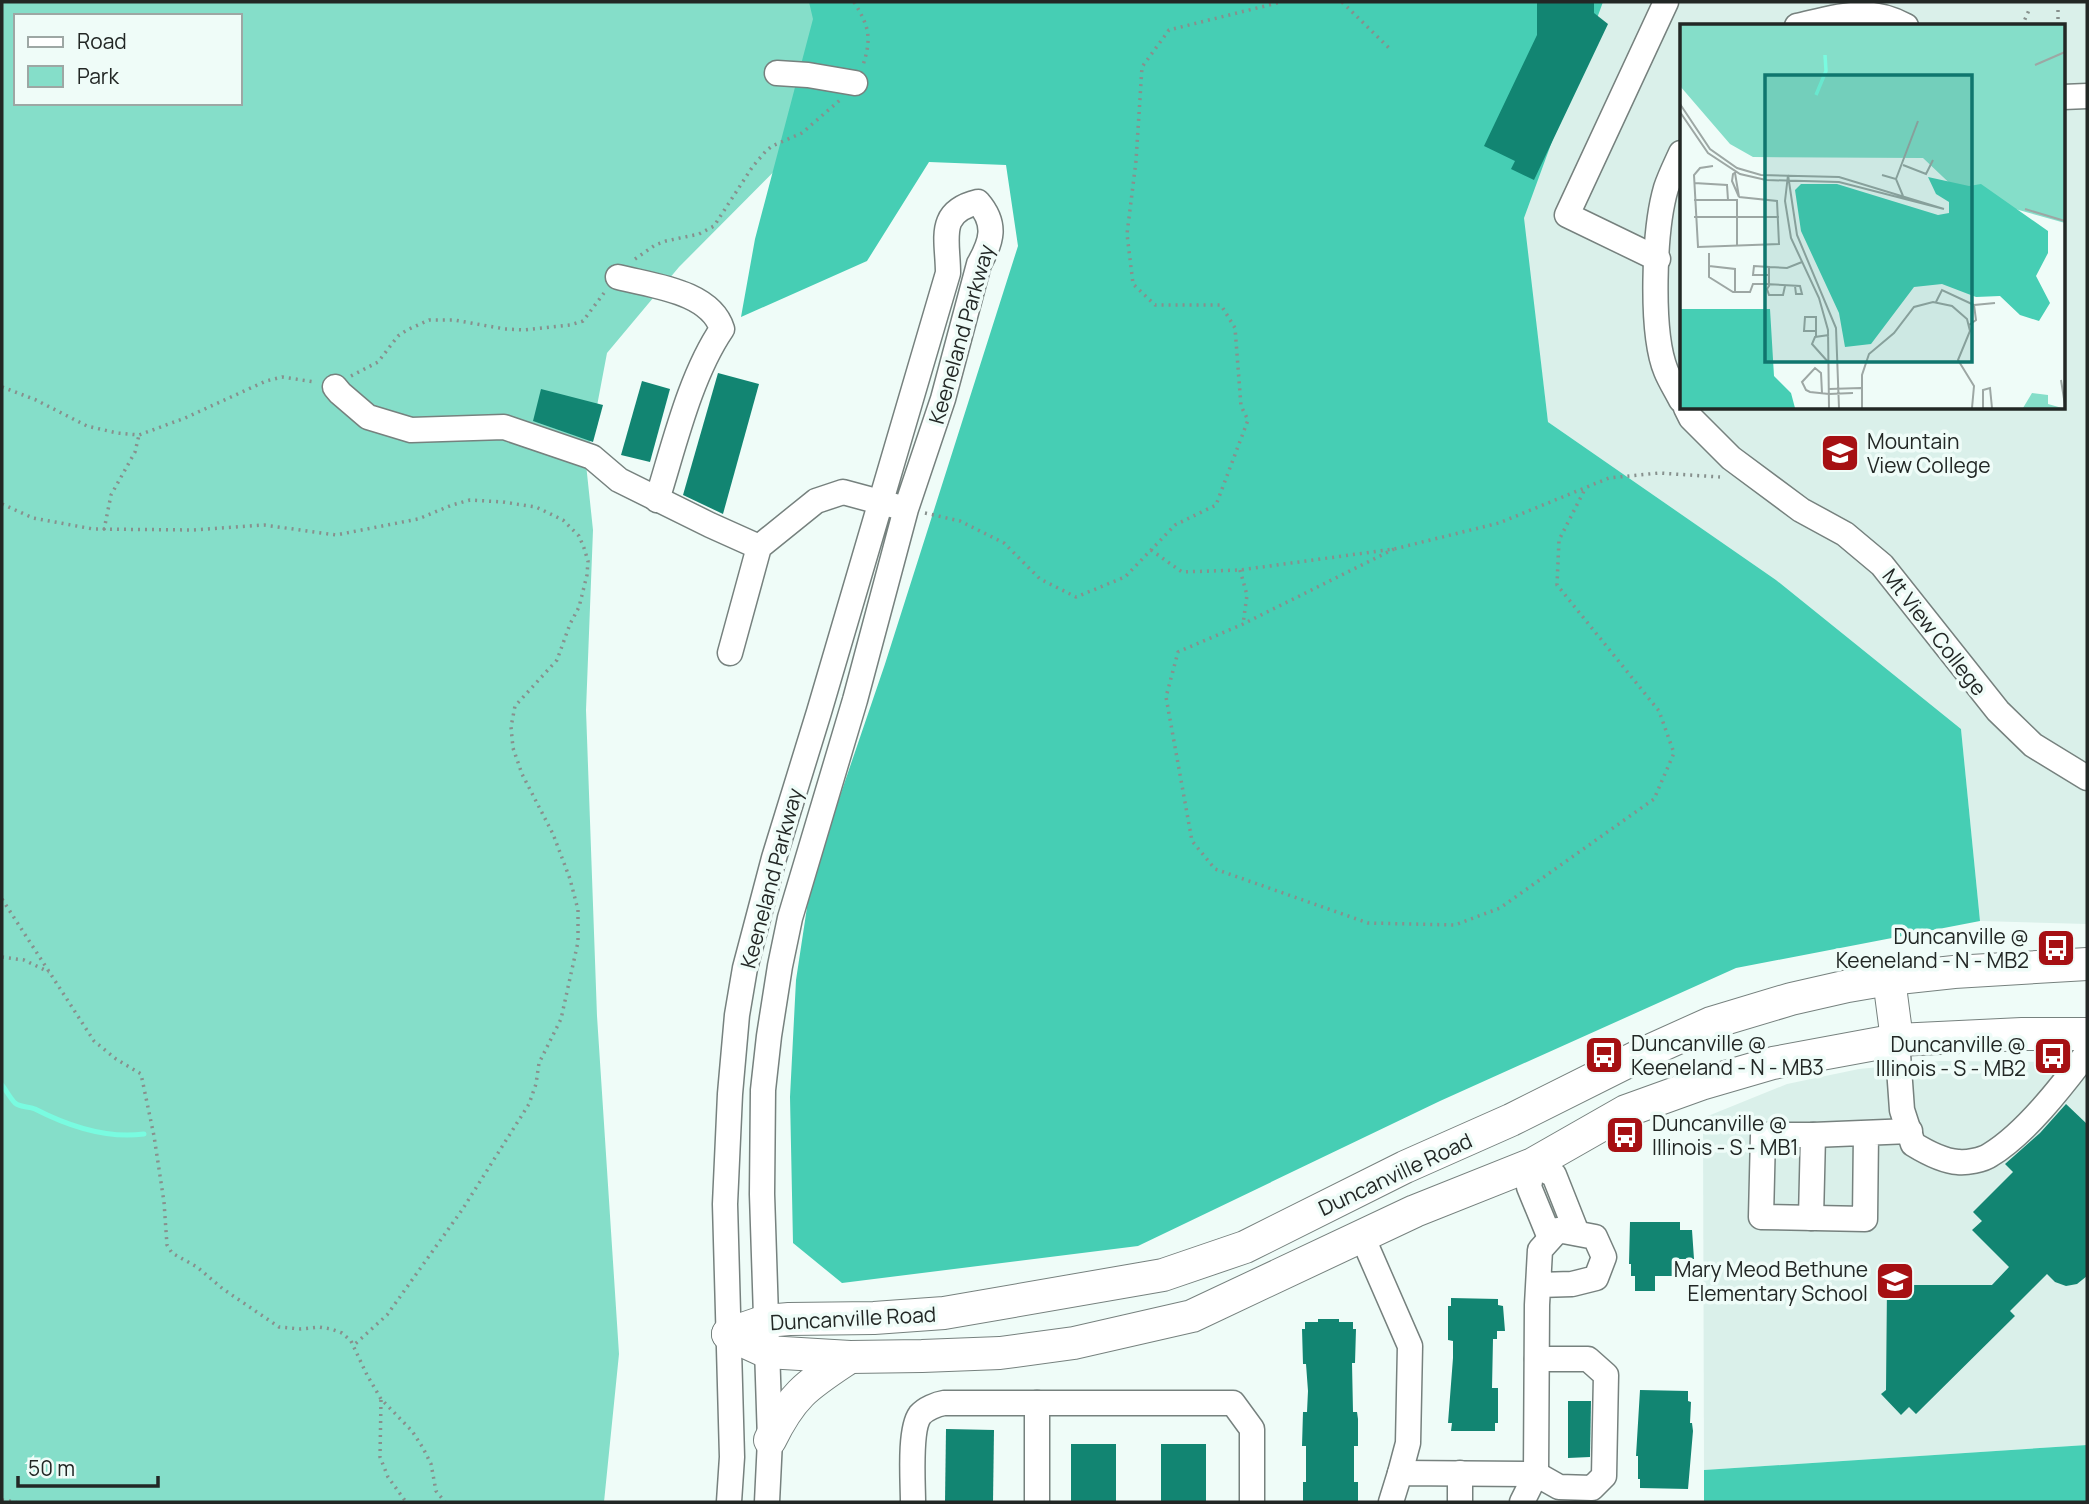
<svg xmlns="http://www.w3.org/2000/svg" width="2089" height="1504" font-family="Manrope,sans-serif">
<rect width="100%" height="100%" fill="#effcf8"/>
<g fill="#daf0ea" fill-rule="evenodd">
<path d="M1603,2H2087V924L1980,921L1961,729L1776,580L1548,422L1523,218ZM1681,26H2063V408H1681Z"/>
<polygon points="1940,1061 2087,1062 2087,1445 1704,1470 1703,1118 1787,1084 1859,1069"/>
</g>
<path fill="#85dec9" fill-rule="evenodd" d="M2,2H892L865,80L679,267L607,353L586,464L593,530L586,710L597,1016L619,1354L604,1502H2ZM16,16H240V103H16Z"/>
<g fill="#46ceb4">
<polygon points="809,2 1603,2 1524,218 1548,422 1776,580 1961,729 1980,921 1736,968 1440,1101 1138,1246 842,1283 793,1243 790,1097 796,980 811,881 885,664 1018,246 1006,165 929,162 867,261 741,317 755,239 813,19"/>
<polygon points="2087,1445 2087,1502 1704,1502 1704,1470"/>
</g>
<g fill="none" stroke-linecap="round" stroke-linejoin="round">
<path stroke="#79fbe0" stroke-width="5" d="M2,1085C6,1090 10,1098 15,1103C21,1108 28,1106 35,1109C68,1126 106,1139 144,1134"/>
</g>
<g fill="#128572">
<polygon points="1537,2 1594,2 1594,13 1608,24 1534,180 1511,169 1515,161 1484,146 1537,35"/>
<polygon points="718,373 759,384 723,514 683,495"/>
<polygon points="642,381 670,389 650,462 621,455"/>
<polygon points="541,389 603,405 593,442 533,421"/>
<polygon points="2066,1104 2087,1124 2087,1276 2077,1284 2066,1286 2055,1282 2047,1274 2010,1311 2015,1316 1916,1414 1909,1407 1901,1415 1881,1394 1886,1390 1887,1285 1992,1285 2009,1267 1972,1230 1982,1221 1973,1212 2013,1172 2005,1164 2040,1133"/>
<polygon points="1630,1222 1680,1222 1680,1230 1692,1230 1694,1259 1678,1259 1678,1276 1655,1276 1655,1291 1635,1291 1635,1276 1631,1276 1631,1264 1629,1264"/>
<polygon points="1451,1298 1498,1299 1498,1305 1503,1306 1505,1331 1497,1331 1497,1339 1493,1339 1492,1388 1498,1388 1498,1423 1495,1423 1495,1431 1451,1431 1452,1423 1448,1423 1453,1358 1453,1341 1448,1340 1448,1306 1451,1306"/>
<polygon points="1318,1319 1339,1319 1339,1322 1353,1322 1353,1329 1356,1329 1355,1363 1352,1363 1353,1412 1357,1412 1358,1419 1358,1446 1354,1446 1354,1482 1358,1482 1358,1502 1303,1502 1303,1482 1306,1482 1306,1446 1302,1446 1303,1412 1307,1412 1308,1391 1306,1364 1303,1364 1302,1329 1305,1329 1305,1322 1318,1322"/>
<polygon points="1640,1390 1688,1391 1688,1401 1691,1402 1690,1423 1692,1423 1693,1431 1688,1489 1640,1488 1640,1479 1638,1479 1638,1456 1636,1456"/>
<polygon points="1568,1401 1591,1401 1590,1457 1568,1458"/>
<polygon points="946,1429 994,1430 993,1502 945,1502"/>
<rect x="1071" y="1444" width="45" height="58"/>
<rect x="1161" y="1444" width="45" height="58"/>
</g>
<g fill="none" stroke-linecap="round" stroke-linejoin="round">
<g stroke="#76817e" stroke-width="27">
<g id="minor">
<path d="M1797,26C1836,17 1867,5 1906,26"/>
<polyline points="777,73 808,75 855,83"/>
<polyline points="2063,97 2087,96"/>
<path d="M1681,153C1676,164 1670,176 1666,188C1654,229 1650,332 1666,371C1670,381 1676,390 1681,400"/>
<polyline points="1658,259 1567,215 1666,2"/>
<path d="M618,277C652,286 710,291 722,329C690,376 674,446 657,500"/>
<polyline points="335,387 340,393 368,417 411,430 504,427 592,457 619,480 710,525 759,547"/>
<polyline points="1686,408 1691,418 1731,458 1801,510 1845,534 1882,565 1998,711 2033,745 2087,778"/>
<polyline points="730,653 759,547 816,501 843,492 895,506"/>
<path d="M1897,1040L1902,1110L1913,1144C1926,1152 1942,1161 1958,1162C1966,1163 1983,1160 1990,1155C2025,1134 2062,1086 2087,1053"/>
<polyline points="1866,1133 1865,1219 1761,1217 1763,1135 1813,1135 1910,1131"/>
<polyline points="1811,1218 1813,1135"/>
<polyline points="1362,1236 1410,1346 1408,1443 1400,1473"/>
<polyline points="1550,1238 1529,1187 1533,1164 1554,1175 1577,1233"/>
<path d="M729,1502L732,1457L725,1204L730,1094L737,1015L745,968L774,858L819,712L948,273C948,239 936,212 978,202C997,224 992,241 979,264L943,399L906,509L855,700L790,918L780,966L769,1036L763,1090L762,1194L770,1440L767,1502"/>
<path d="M913,1502C913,1483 909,1430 920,1415C925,1409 937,1404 944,1403H1233L1252,1429V1502"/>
<polyline points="1037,1502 1037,1403"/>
<polyline points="1391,1502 1400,1473 1536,1474 1559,1487 1592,1488 1604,1476 1606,1375 1588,1359 1537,1359"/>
<polyline points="1460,1502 1460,1473"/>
<polyline points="1522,1502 1536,1474 1537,1305 1540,1250 1558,1230 1595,1237 1604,1257 1596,1278 1572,1284 1539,1285"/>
</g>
</g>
<g stroke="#76817e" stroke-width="34">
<g id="major">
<polyline points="1889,979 1897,1040"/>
<polyline points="728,1334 766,1321 789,1319 874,1318 944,1313 1163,1275 1245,1247 1405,1167 1511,1120 1651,1050 1711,1023 1791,999 1848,986 1889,979 1954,972 2087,964"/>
<polyline points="728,1334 767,1352 850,1357 922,1356 1000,1353 1074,1343 1192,1316 1415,1211 1533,1164 1626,1111 1701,1084 1773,1063 1897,1040 2022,1034 2087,1034"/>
<path d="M770,1440C793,1393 808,1385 850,1357"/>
</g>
</g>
<g stroke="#87908d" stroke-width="3.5" stroke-dasharray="2 5" stroke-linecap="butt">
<path d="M854,2C869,26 872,38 863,65"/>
<polyline points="1342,2 1390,49"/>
<polyline points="2022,26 2029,10"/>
<polyline points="2058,26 2058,10"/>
<polyline points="635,259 655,245 666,241 699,234 714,226 753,166 766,151 772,146 802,133 840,100"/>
<polyline points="351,376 378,362 398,336 407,330 429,320 454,320 505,329 524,330 570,325 583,321 604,293"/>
<polyline points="2,387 36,400 87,426 117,433 139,435 185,418 266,381 282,377 315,382"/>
<polyline points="2,504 33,518 93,529 193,530 264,525 336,535 418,519 452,505 470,500 503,502 536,507 563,520 579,536 584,548 588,561 587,575 579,607 570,624 557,660 515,706 511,727 513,748 522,774 553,834 570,879 578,910 578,942 561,1019 539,1063 536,1084 529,1104 462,1210 387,1315 354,1345"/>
<polyline points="925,513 960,521 1004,543 1040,579 1076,597 1125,577 1175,525 1216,505 1248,420 1241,406 1235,328 1221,305 1155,305 1133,284 1127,234 1136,161 1142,67 1169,30 1281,2"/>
<polyline points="104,530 111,495 135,452 139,435"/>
<polyline points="1394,549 1243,624 1178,652 1166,697 1192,841 1215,869 1368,923 1455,925 1500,908 1654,799 1674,753 1659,711 1557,585 1559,540 1585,489"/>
<polyline points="1151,550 1182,572 1240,570 1394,549 1499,523 1609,478 1659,473 1720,477"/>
<polyline points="1240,570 1247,595 1243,624"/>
<polyline points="2,899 94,1041 116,1059 141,1074 154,1136 164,1202 167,1245 172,1253 197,1267 223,1289 279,1327 301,1329 319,1327 331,1329 342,1333 351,1341 367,1375 381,1399 412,1431 423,1448 431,1464 436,1491 445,1502"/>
<polyline points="2,957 24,960 49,972"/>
<polyline points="381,1400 380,1457 388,1477 406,1502"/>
<polyline points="2,1500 16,1502"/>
</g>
<use href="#minor" stroke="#fff" stroke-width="24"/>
<use href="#major" stroke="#fff" stroke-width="32"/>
</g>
<defs>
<g id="university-square" transform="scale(2.0125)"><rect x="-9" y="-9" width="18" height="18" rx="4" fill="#a61013" stroke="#effcf8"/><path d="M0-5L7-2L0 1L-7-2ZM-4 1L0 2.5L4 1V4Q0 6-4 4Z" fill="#fff"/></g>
<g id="bus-square" transform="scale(2.0125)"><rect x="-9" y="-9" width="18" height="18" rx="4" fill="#a61013" stroke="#effcf8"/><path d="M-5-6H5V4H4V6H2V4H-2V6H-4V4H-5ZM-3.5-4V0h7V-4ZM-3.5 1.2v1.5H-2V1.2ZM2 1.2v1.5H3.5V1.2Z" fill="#fff"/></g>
<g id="school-square" transform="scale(2.0125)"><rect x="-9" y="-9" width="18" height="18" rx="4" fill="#a61013" stroke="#effcf8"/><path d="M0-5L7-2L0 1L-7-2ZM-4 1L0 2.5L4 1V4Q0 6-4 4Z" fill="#fff"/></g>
</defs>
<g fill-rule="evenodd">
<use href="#university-square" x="1840" y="453"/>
<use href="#bus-square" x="2056" y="948"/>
<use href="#bus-square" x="1604" y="1055"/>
<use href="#bus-square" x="2053" y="1056"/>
<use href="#bus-square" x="1625" y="1135"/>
<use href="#school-square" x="1895" y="1281"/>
</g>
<g text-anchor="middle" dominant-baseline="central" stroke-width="7" stroke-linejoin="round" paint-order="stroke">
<g font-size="21" fill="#222725" stroke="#effcf8">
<text transform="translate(961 334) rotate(-74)">Keeneland Parkway</text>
<text transform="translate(1935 632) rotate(52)">Mt View College</text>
<text transform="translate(771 878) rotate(-75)">Keeneland Parkway</text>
<text transform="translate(1395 1174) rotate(-25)">Duncanville Road</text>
<text transform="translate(853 1318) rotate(-3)">Duncanville Road</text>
</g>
<g font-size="21" fill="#222725" stroke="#effcf8" text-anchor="start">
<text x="1867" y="441">Mountain<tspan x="1867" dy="24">View College</tspan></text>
<text x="2029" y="936" text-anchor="end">Duncanville @<tspan x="2029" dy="24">Keeneland - N - MB2</tspan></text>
<text x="1631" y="1043">Duncanville @<tspan x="1631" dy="24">Keeneland - N - MB3</tspan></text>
<text x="2026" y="1044" text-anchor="end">Duncanville @<tspan x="2026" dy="24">Illinois - S - MB2</tspan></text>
<text x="1652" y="1123">Duncanville @<tspan x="1652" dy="24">Illinois - S - MB1</tspan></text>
<text x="1868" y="1269" text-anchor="end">Mary Meod Bethune<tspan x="1868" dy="24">Elementary School</tspan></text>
</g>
</g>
<g transform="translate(1680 24)">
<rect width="385" height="385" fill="#effcf8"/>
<path d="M0,1H385V199L281,170L243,134L73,133L50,120L0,62ZM352,369L368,371V380L382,384H343Z" fill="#85dec9"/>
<path d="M248,153L289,162L301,160L368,207V229L356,252L370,279L359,297L340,291L320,272L296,273L262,260L234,263L191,320L165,323L159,289L121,207L115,166L121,160H157L258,191L269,189V178L256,170ZM0,285H90L94,352L111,369L115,384H0Z" fill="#46ceb4"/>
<path fill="none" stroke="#79fbe0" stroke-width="3.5" d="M136,71L146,47L145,31"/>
<path fill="none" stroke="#9da7a4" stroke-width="2" d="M355,41L385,28M0,80L30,125L57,144L81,151L159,153L264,185M0,88L28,129L60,150L86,156L159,158L264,185M223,141L246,150L253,136M33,142L20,144L14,151L18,223L99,220L97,177L59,173M55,149L59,173L52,157L53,150L56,148M108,151L117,211L156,304L159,384M108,151L105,177L111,214L139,274L148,306L149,384M202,151L216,155L223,172M216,155L238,97M14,159L47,161L48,176M14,176H58M345,185L385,197M14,193H99M57,223V176M29,229V253L53,268H70L73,260H85L120,262L122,270H116L115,262M29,242L55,245V268M89,243L107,244L122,238M89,251H73L74,242L89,243V262L87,265L89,271H103L105,262M256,278L262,266L294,281L296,296L289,301M294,281L315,279M136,307H124L125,293H136V313M149,311L135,313L132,320L149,339M381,356L385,381M149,365L181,364M142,369L141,349L135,344L122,358L126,366L130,368L149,370L173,369M182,384V351L189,330L214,309L234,283L253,278L272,282L287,295L290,307L278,336L294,362L292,384M303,384V366L310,364L312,384"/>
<path fill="#0f766e" fill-opacity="0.15" stroke="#0f766e" stroke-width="3.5" d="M85,51H292V338H85Z"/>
<rect width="385" height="385" fill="none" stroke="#222725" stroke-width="3.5"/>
</g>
<rect width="2089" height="1504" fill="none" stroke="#222725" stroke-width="7"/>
<rect x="14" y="14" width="228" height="91" fill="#effcf8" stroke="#9da7a4" stroke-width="2"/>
<rect x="28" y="37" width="35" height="10" fill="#ffffff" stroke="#9da7a4" stroke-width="2"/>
<text x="77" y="49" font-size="21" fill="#222725">Road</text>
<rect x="28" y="66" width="35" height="21" fill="#85dec9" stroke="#9da7a4" stroke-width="2"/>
<text x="77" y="84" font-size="21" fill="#222725">Park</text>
<path d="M18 1476v10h140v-10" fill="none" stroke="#222725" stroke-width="3.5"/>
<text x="28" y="1476" font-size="21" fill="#222725" stroke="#effcf8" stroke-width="5" paint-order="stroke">50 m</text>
</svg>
